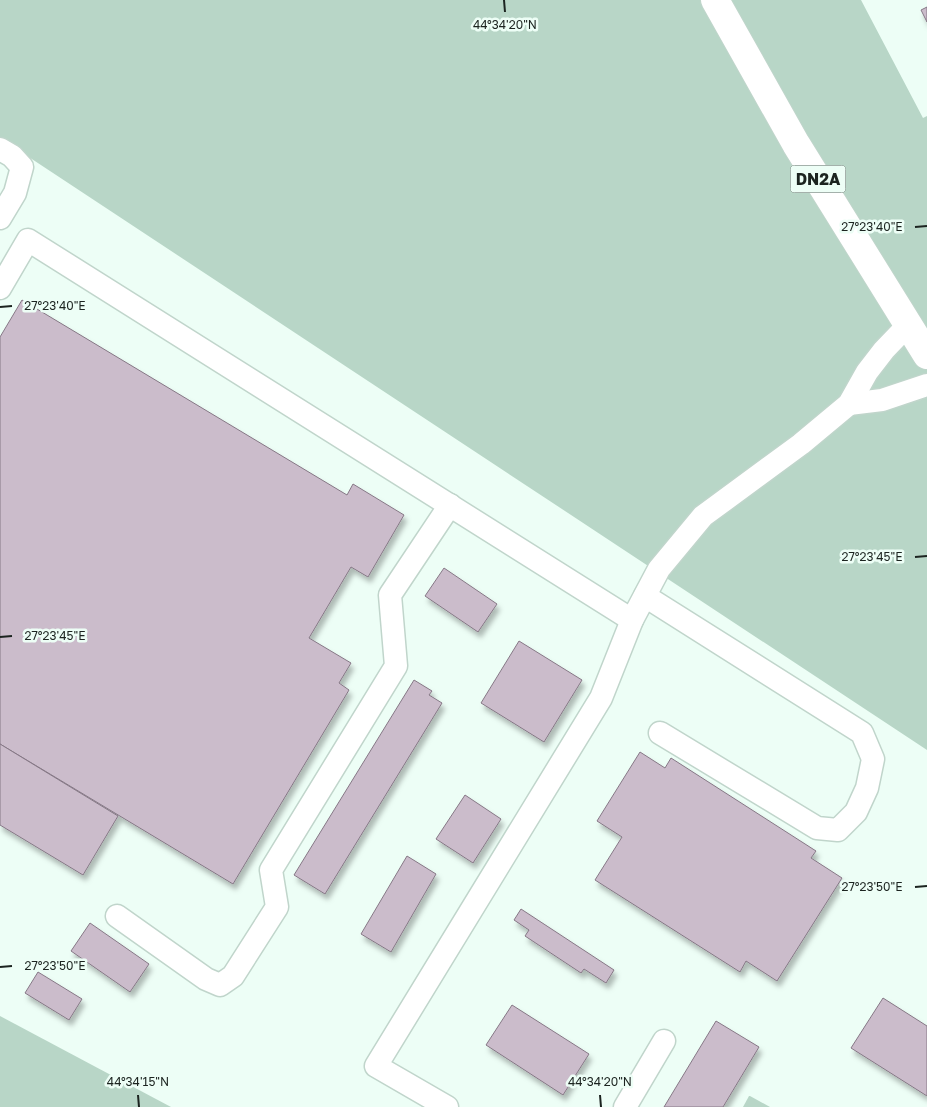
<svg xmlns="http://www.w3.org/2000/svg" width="927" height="1107" font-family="'Golos Text',sans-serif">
<defs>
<filter id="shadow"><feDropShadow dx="3" dy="5.5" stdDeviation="2.5" flood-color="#0004"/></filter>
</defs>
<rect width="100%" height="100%" fill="#edfef6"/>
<g fill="#b8d6c7">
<polygon points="0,0 861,0 923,118 927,116 927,750 0,138"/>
<polygon points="0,1016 171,1107 0,1107"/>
<polygon points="749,1096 750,1096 770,1107 743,1107"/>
</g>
<g fill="#cbbccb" stroke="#867886" filter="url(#shadow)">
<polygon points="927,7 927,22 921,10"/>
<polygon points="22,300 347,495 353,484 404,515 368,577 351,567 309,638 351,663 339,683 349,690 233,884 0,744 0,337"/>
<polygon points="444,568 497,604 478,632 425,596"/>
<polygon points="519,641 582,680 544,742 481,703"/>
<polygon points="414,680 432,691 429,695 442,703 325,894 294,875"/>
<polygon points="0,744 118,816 83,875 0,825"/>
<polygon points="640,752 665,768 671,758 816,851 811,858 842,878 777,981 746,961 740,972 595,880 622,837 597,821"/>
<polygon points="465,795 501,819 473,863 436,839"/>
<polygon points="407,856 436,874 391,952 361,934"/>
<polygon points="521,909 614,970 606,983 584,969 581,973 525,936 529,930 514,920"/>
<polygon points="90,923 149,964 130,992 71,951"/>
<polygon points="38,972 82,999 69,1020 25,993"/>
<polygon points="883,998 927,1026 927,1096 851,1048"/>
<polygon points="512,1005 589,1054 563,1095 486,1045"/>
<polygon points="716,1021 759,1047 723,1107 664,1107"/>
</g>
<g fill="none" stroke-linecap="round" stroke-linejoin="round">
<g stroke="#c0d5cb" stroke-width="25">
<g id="minor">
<polyline points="0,149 12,156 22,167 15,193 0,218"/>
<polyline points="0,288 28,240 632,620"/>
<polyline points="849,404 882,400 927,385"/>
<polyline points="645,596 862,733 873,759 867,788 856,812 838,830 817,828 660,733"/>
<polyline points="117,916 206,979 220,985 233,976 277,907 271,870 396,666 390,595 450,505"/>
<polyline points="447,1107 376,1066 601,698 632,620 659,569 703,516 801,444 849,404 867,372 884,350 908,325"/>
<polyline points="625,1107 664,1041"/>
</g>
</g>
<g stroke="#c0d5cb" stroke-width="30">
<polyline id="highway" points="715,0 796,144 927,355"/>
</g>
<use href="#minor" stroke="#fff" stroke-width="22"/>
<use href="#highway" stroke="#fff" stroke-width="28"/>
</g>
<path fill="none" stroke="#1c2420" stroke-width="2" d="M504,0L505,12M915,227L927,226M0,307L12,306M915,557L927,556M0,637L12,636M915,887L927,886M0,967L12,966M138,1095L139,1107M600,1095L601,1107"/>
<g text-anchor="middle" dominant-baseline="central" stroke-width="5" stroke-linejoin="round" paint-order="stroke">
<rect fill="#edfef6" stroke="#5b6560" stroke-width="1" x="790.5" y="165.5" width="55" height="27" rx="4"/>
<g font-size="16" font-weight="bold" fill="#1c2420">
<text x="818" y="179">DN2A</text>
</g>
</g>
<g font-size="12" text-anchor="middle" fill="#1c2420" stroke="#edfef6" stroke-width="5" stroke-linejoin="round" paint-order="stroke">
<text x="505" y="29">44°34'20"N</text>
<text x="872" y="231">27°23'40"E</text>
<text x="55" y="310">27°23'40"E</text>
<text x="872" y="561">27°23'45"E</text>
<text x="55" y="640">27°23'45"E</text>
<text x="872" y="891">27°23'50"E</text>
<text x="55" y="970">27°23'50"E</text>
<text x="138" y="1086">44°34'15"N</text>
<text x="600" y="1086">44°34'20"N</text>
</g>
</svg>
